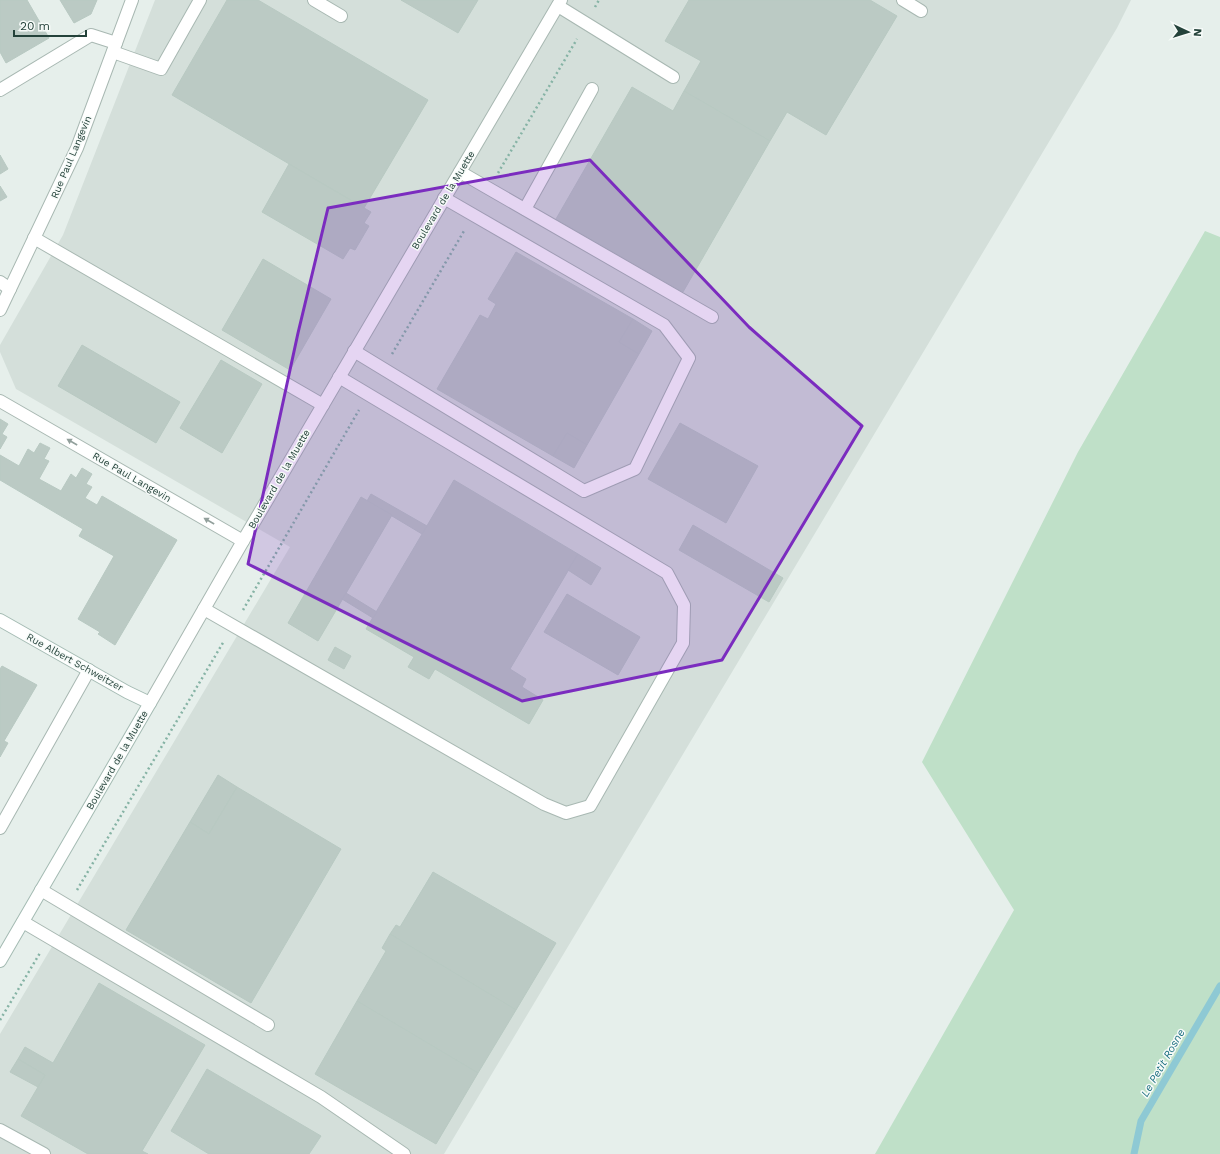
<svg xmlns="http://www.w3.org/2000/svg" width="1220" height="1154" font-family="'Work Sans',sans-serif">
<rect width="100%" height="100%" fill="#e6efeb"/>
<polygon fill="#d4dfda" points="155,0 1131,0 1117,28 444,1154 0,1154 0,1034 290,547 16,389 0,352 0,345 63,235"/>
<polygon fill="#bfe0c8" points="1205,231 1220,237 1220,1154 875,1154 1014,910 922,762 1078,452"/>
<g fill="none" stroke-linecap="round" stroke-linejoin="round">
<polyline stroke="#8ec9d4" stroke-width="7" points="1134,1154 1141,1121 1220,986"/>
</g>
<g fill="#bbcac4" stroke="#b8c9c2">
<polygon points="0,0 27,0 49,38 6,63 0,52"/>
<polygon points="60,0 97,0 91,14 74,23"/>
<polygon points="227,0 258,0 428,100 364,208 172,95"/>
<polygon points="401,0 478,0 458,33"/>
<polygon points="689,0 870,0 897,16 826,135 787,112 770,141 684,91 701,61 665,41"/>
<polygon points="632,87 673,111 684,91 770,141 683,292 556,219"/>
<polygon points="0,155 8,169 0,174"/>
<polygon points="289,164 371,212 364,223 369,226 355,250 350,248 343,259 262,212"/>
<polygon points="0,186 7,197 0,201"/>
<polygon points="516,252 633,319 619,342 639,354 587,445 567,433 553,456 437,389 480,315 488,319 496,304 488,299"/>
<polygon points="263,259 331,299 290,370 222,330"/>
<polygon points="633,319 652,331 639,354 619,342"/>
<polygon points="82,345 180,402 156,443 58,386"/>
<polygon points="221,360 262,384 222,453 180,428"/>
<polygon points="0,419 8,424 2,434 7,437 0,449"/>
<polygon points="680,423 758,466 726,523 648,479"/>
<polygon points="567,433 587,445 574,468 553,456"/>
<polygon points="40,443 50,448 44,459 49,461 39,479 61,491 71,474 76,478 82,468 92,474 86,484 92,487 85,498 97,505 102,496 177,540 115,645 98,634 100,632 78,619 114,556 79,536 83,529 0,480 0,455 19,466 28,449 34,453"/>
<polygon points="454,480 578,554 510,669 526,679 522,687 543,700 529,724 435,669 429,679 408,667 414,657 366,629"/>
<polygon points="371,494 427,526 422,534 367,501"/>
<polygon points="361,497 392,515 318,641 288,623"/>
<polygon points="693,525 783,578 769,602 679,550"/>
<polygon points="578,554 601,568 591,585 568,570"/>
<polygon points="346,593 377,612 373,618 342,599"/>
<polygon points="567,594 640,637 618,675 544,632"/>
<polygon points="335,647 351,656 344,669 328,660"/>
<polygon points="2,666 37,685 4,741 8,743 0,757 0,669"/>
<polygon points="218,775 237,787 209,834 190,822"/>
<polygon points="237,787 341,849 251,1003 126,930 190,822 209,834"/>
<polygon points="433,872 556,943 516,1010 390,934 396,925 400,927"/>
<polygon points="390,934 516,1010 478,1073 357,1001 386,951 382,948"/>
<polygon points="99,983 205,1045 142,1151 148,1154 88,1154 21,1116 45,1075 18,1059 25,1047 53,1063"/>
<polygon points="357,1001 478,1073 436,1144 315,1074"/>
<polygon points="18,1059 45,1075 38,1087 10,1072"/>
<polygon points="207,1069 321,1136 309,1154 209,1154 171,1131"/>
</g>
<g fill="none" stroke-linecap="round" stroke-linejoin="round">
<g stroke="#a8b8b2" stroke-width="14">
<g id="lane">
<polyline points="314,0 341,16"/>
<polyline points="903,0 921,11"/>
<polyline points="558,6 673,77"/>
<polyline points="113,52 161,69 200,0"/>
<polyline points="0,90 91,35 116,43"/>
<polyline points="460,172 712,317"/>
<polyline points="525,209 592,89"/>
<polyline points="34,238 323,405"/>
<polyline points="0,282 10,289"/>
<polyline points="354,351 584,491 635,469 689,358 664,325 444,198"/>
<polyline points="204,609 544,804 566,813 590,806 683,643 684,605 667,573 339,377"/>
<polyline points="0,828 89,670"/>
<polyline points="41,890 268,1025"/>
<polyline points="23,922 321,1097 404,1154"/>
<polyline points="0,1130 44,1154"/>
</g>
</g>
<g stroke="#a8b8b2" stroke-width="14">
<g id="street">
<polyline points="0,310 77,148 132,0"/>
<polyline points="0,401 243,541"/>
<polyline points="150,703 243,541 561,0"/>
</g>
</g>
<g stroke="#a4bbb3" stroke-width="14">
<polyline id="secondary" points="0,620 127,692 150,703 0,961"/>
</g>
<g stroke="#86b3a5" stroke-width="2.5" stroke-dasharray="2 3" stroke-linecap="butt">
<polyline points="595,7 599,0"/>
<polyline points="498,173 577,39"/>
<polyline points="392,354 464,231"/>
<polyline points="243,610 359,410"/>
<polyline points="77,890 224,641"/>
<polyline points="0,1020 40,953"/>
</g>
<use href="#lane" stroke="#fff" stroke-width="12"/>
<use href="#street" stroke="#fff" stroke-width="12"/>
<use href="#secondary" stroke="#fff" stroke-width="12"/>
</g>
<defs><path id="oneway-solid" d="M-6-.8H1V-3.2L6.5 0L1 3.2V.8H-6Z"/></defs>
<g fill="#92a09c">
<use href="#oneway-solid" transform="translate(72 442) rotate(-150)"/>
<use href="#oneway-solid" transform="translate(209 521) rotate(-150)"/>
</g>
<path fill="#7b2cbf" fill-opacity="0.2" stroke="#7b2cbf" stroke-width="3" stroke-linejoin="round" d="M590,160L749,327L862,426L722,660L522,701L248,564L298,333L328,208Z"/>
<g text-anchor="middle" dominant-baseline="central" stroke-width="3" stroke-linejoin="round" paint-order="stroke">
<g font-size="10" fill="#24423a" stroke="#f7fbf9">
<text transform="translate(71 157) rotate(-67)">Rue Paul Langevin</text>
<text transform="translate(443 200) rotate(-59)">Boulevard de la Muette</text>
<text transform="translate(132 477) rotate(30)">Rue Paul Langevin</text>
<text transform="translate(279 479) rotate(-60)">Boulevard de la Muette</text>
<text transform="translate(75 662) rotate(29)">Rue Albert Schweitzer</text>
<text transform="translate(117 760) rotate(-60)">Boulevard de la Muette</text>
</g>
<g font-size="11" font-style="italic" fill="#1c6f80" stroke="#f7fbf9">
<text transform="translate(1163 1063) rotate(-60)">Le Petit Rosne</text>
</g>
</g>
<g transform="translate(1188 32) rotate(94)" stroke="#f7fbf9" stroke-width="3" paint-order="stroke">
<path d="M0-3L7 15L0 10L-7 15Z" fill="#24423a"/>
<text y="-6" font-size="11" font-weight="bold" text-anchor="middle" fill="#24423a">N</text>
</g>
<path d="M14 30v6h72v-6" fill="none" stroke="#24423a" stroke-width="2"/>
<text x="20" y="30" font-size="12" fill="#24423a" stroke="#f7fbf9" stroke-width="3" paint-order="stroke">20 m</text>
</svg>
